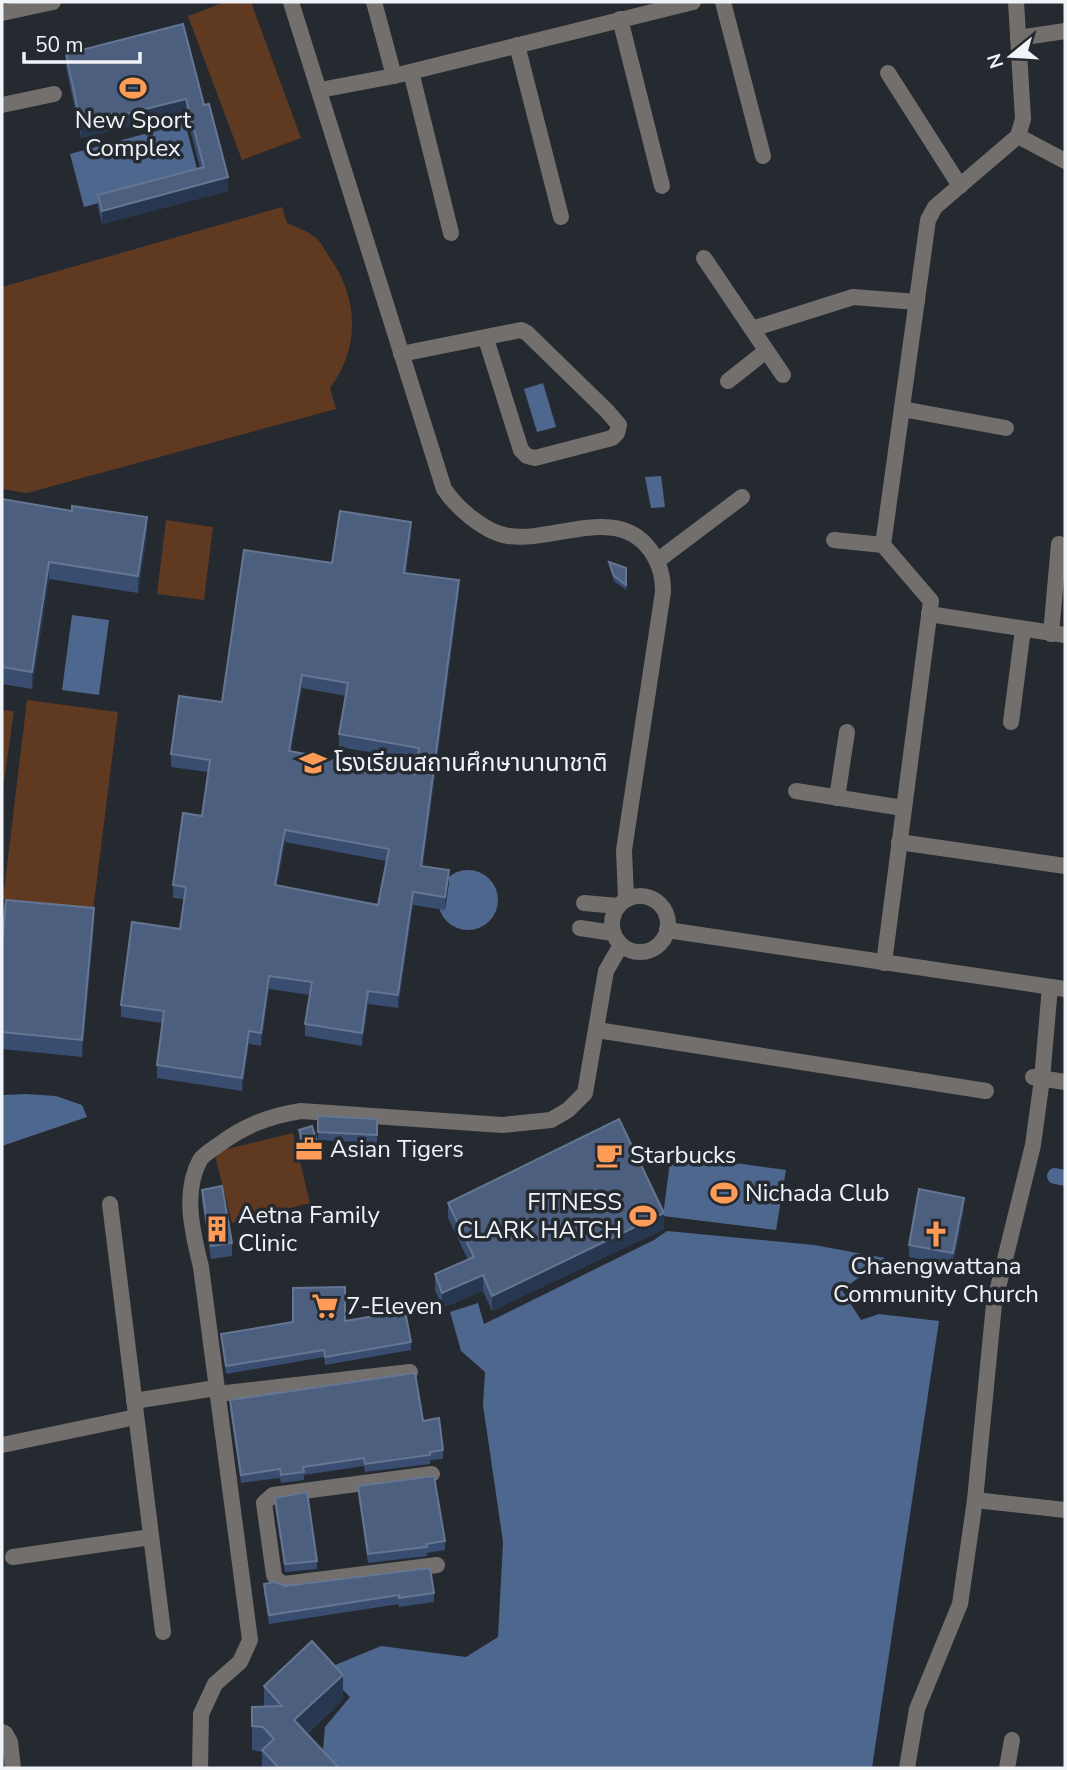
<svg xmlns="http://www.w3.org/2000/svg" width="1067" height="1770" font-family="'Nunito Sans','Noto Sans Thai',sans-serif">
<rect width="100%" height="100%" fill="#252930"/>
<g fill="#5f3a20">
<polygon points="225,2 251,2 301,138 242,160 188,16"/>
<path d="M282,207L287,223C296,227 308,231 316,238C322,243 327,254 332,261C359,301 359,350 330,388L336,409L27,493L2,489V287Z"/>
<polygon points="166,520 213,527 204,600 157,594"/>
<polygon points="27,700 118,712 93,911 3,899"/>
<polygon points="2,710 14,711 2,796"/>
<polygon points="293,1133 310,1203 232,1223 214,1152"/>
</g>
<g fill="#4e678f">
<polygon points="185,123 199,176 84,207 70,154"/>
<polygon points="543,383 556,427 537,432 524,389"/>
<polygon points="661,476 665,507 651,508 645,477"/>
<polygon points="72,615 109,620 99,695 62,690"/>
<circle cx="468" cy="900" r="30"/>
<polygon points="26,1094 56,1096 82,1105 87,1117 2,1146 2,1095"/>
<polygon points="671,1154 786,1170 776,1230 663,1216"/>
<polygon points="667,1231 814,1245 885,1258 842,1290 861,1320 879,1314 939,1321 872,1768 328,1768 322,1760 325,1727 350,1697 323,1670 381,1646 466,1657 498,1637 503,1542 483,1405 485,1372 461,1351 450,1312 478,1303 484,1324 654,1240"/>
</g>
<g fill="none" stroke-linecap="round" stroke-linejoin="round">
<polyline stroke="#4e678f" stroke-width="16" points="1055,1176 1065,1178"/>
<g stroke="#736f6d" stroke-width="16">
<path d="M291,2L444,489C457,508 484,532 508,536C554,543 618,503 651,551C660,565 663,576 663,592L624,850L626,899"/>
<polyline points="374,2 394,76"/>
<polyline points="723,2 763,156"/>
<polyline points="2,13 53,2"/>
<polyline points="620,19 662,186"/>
<polyline points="1018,38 1065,31"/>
<polyline points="517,45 561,217"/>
<polyline points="411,72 451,233"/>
<polyline points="888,73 960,186"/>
<polyline points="320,90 394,76 693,2"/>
<polyline points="2,105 54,94"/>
<polyline points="1018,136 1065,161"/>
<polyline points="704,258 783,375"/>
<polyline points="752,329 853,297 917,302"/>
<polyline points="401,354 521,330 527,333 607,411 619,425 617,433 612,438 535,458 527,456 521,450 486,339"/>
<polyline points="728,381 766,351"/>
<polyline points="902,409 1006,428"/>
<polyline points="834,540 883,545"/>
<polyline points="657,561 742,497"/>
<polyline points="929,614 1065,635"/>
<polyline points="1051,634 1059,544"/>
<polyline points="1011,722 1023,629"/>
<polyline points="796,791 903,808"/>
<polyline points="837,798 847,732"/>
<polyline points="899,842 1065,866"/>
<circle cx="640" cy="924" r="28"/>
<polyline points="584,903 618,906"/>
<polyline points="580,928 613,933"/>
<polyline points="667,930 1065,989"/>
<polyline points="884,963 931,601 883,545 928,220 935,207 1018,136 1023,119 1016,2"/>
<polyline points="597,1030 986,1091"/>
<polyline points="1033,1077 1065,1082"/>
<polyline points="110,1204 163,1632"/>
<polyline points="217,1394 410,1372"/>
<polyline points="134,1401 216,1388"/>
<polyline points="2,1445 136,1417"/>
<polyline points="432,1474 273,1495 264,1503 274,1575 277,1580 284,1584 437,1565"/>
<polyline points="975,1500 1065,1510"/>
<polyline points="13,1557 151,1537"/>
<polyline points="2,1732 5,1733 10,1742 13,1768"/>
<path d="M200,1768L201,1714L215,1684L240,1662L250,1640L201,1267C193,1234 182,1193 200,1160C203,1155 211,1150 217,1146C243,1126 269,1116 301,1111L502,1125L551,1120L568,1110L585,1093L606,971L621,945"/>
<polyline points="907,1768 917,1709 960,1604 975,1500 994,1304 1033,1145 1042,1079 1050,987"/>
<polyline points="1007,1768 1012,1740"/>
</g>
</g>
<g fill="#384d70" fill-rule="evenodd">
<polygon points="66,54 204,105 228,191 102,224 98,208 98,195 200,168 186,113 81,138 66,67"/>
<polygon points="2,499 147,534 138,593 49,579 32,689 2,684"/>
<path d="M411,535L406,573L459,593L423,866L449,883L445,910L413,905L398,1008L368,1004L362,1046L305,1036V1024L310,995L269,989L261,1046L249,1044L242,1091L157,1078V1065L162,1023L121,1017V1005L180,929L184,899L173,898V885L202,816L208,772L171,767V754L222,702L332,563ZM302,688L346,696L339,734V747L417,760L415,774L291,752ZM285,842L386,861L378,905L277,886Z"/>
<polygon points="609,562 626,568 626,590 614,581 609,566"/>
<polygon points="94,925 82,1057 2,1049 2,943"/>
<polygon points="318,1116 377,1119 377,1143 318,1140"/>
<polygon points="299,1130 320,1160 307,1163 299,1139"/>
<polygon points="202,1190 232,1243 232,1256 211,1259 202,1202"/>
<polygon points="448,1203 664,1229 492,1311 483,1291 442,1308 435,1290 435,1274 468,1260 448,1218"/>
<polygon points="964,1210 953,1266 909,1257 909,1245"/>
<polygon points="345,1321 411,1342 411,1350 325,1365 324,1357 226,1374 221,1334"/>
<polygon points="230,1400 423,1421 443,1450 443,1459 430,1460 430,1464 365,1472 364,1466 304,1475 304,1480 281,1483 280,1478 241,1483 230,1409"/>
<polygon points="358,1486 445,1541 445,1550 427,1553 427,1556 368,1563 358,1494"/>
<polygon points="275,1498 317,1561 317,1569 285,1572 275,1507"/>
<polygon points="264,1584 285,1586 434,1593 434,1602 399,1607 399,1604 269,1624 264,1592"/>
<polygon points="264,1686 343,1700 307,1734 339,1768 262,1768 262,1752 252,1750 252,1726 264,1707"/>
</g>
<g fill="#283750">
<polygon points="186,99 186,113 81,138 81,125"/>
<polygon points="228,177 228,191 102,224 102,211"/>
<polygon points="147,517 147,534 138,593 138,576"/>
<polygon points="411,522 411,535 404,586 404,573"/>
<polygon points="49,562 49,579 32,689 32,672"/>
<polygon points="459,580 459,593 421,879 421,866"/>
<polygon points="302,675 302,688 289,764 289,751"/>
<polygon points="285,830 285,842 275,898 275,885"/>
<polygon points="449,870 449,883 445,910 445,897"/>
<polygon points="413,892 413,905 398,1008 398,995"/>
<polygon points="94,908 94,925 82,1057 82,1040"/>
<polygon points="269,976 269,989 261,1046 261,1033"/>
<polygon points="368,991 368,1004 362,1046 362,1033"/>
<polygon points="249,1031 249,1044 242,1091 242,1078"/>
<polygon points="320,1151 320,1160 307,1163 307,1155"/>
<polygon points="964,1198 964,1210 953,1266 953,1253"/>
<polygon points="664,1213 664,1229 492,1311 492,1296"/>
<polygon points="483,1275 483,1291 442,1308 442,1293"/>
<polygon points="343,1675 343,1700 294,1745 294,1720"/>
</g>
<g fill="#4c5f7f" stroke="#657692" stroke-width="2" fill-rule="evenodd">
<polygon points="183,24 204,105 209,104 228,177 102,211 98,195 204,167 186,99 81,125 66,54"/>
<polygon points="2,499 72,511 72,506 147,517 138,576 49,562 32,672 2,667"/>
<path d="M340,511L411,522L404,573L459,580L421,866L449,870L445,897L413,892L398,995L368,991L362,1033L305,1024L312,982L269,976L261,1033L249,1031L242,1078L157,1065L164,1011L121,1005L132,922L180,929L186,887L173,885L183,813L202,816L210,760L171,754L179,696L222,702L244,550L332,563ZM302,675L348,683L339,734L419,748L415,774L289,751ZM285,830L389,849L378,905L275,885Z"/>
<polygon points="609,562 626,568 626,585 614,576"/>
<polygon points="6,900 94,908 82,1040 2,1032 2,943"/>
<polygon points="318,1116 377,1119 377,1135 318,1132"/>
<polygon points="619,1119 664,1213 492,1296 483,1275 442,1293 435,1274 474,1257 448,1203"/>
<polygon points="312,1126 320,1151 307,1155 299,1130"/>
<polygon points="222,1186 232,1243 211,1246 202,1190"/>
<polygon points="919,1189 964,1198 953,1253 909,1245"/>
<polygon points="345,1287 345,1321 405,1311 411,1342 325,1357 324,1350 226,1366 221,1334 293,1322 293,1288"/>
<polygon points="415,1373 423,1421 439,1418 443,1450 430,1452 430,1455 365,1464 364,1458 303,1467 304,1472 281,1475 280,1469 241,1475 230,1400"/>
<polygon points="434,1476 445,1541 426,1544 427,1547 368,1554 358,1486"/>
<polygon points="307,1492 317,1561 285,1564 275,1498"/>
<polygon points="430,1568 434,1593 399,1598 399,1595 269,1615 264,1584 275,1582 285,1586"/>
<polygon points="312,1641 343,1675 294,1720 339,1768 279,1768 262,1750 274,1739 263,1727 252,1726 252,1707 282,1706 264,1686"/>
</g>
<defs>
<g id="stadium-bare" transform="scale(2.1)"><path d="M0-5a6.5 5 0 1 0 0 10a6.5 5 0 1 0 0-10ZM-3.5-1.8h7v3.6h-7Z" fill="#fe9c57" stroke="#252930" stroke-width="2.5" paint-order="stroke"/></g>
<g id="school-bare" transform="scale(2.1)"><path d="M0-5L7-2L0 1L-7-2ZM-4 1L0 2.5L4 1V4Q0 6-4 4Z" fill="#fe9c57" stroke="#252930" stroke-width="2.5" paint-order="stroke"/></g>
<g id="office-bare" transform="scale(2.1)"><path d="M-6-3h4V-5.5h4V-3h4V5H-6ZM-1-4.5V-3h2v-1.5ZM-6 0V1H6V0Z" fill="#fe9c57" stroke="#252930" stroke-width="2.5" paint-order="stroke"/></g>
<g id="cafe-bare" transform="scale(2.1)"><path d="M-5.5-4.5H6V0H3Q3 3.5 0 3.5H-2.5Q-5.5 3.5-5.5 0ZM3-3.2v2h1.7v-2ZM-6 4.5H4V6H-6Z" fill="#fe9c57" stroke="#252930" stroke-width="2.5" paint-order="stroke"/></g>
<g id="building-bare" transform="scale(2.1)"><path d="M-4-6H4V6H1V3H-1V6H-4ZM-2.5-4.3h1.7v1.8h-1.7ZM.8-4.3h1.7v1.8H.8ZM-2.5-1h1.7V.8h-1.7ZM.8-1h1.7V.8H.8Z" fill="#fe9c57" stroke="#252930" stroke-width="2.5" paint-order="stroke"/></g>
<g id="church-bare" transform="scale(2.1)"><path d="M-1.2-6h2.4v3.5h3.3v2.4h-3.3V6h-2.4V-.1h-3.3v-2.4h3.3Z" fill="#fe9c57" stroke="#252930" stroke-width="2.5" paint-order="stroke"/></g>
<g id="supermarket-bare" transform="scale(2.1)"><path d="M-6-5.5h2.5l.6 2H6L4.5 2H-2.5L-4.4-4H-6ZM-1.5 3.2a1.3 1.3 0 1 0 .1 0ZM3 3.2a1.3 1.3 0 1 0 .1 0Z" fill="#fe9c57" stroke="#252930" stroke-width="2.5" paint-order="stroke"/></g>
</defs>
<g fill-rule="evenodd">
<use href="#stadium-bare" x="133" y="88"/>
<use href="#school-bare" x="313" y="763"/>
<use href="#office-bare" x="309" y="1149"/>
<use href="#cafe-bare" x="609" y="1155"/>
<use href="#stadium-bare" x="724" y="1193"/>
<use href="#stadium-bare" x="643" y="1216"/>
<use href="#building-bare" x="217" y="1229"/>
<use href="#church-bare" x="936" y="1234"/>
<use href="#supermarket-bare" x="325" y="1306"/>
</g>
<g text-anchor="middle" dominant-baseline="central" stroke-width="7" stroke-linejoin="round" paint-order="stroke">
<g font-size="24" fill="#f0f3f8" stroke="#252930" text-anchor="start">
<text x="133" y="120" text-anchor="middle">New Sport<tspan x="133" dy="28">Complex</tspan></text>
<text x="334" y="763">โรงเรียนสถานศึกษานานาชาติ</text>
<text x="330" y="1149">Asian Tigers</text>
<text x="630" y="1155">Starbucks</text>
<text x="745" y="1193">Nichada Club</text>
<text x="622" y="1202" text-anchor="end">FITNESS<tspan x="622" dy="28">CLARK HATCH</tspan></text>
<text x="238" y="1215">Aetna Family<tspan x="238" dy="28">Clinic</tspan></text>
<text x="936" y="1266" text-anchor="middle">Chaengwattana<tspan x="936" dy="28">Community Church</tspan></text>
<text x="346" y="1306">7-Eleven</text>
</g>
</g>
<rect width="1067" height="1770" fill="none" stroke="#f0f3f8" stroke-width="7"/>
<g transform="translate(1011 56) rotate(252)" stroke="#252930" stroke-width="5" paint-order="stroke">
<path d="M0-5L12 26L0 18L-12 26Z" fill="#f0f3f8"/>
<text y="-10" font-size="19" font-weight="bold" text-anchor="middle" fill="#f0f3f8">N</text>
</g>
<path d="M24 52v10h116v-10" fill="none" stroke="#f0f3f8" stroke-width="3.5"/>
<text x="35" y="52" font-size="21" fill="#f0f3f8" stroke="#252930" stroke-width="5" paint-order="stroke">50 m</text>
</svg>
